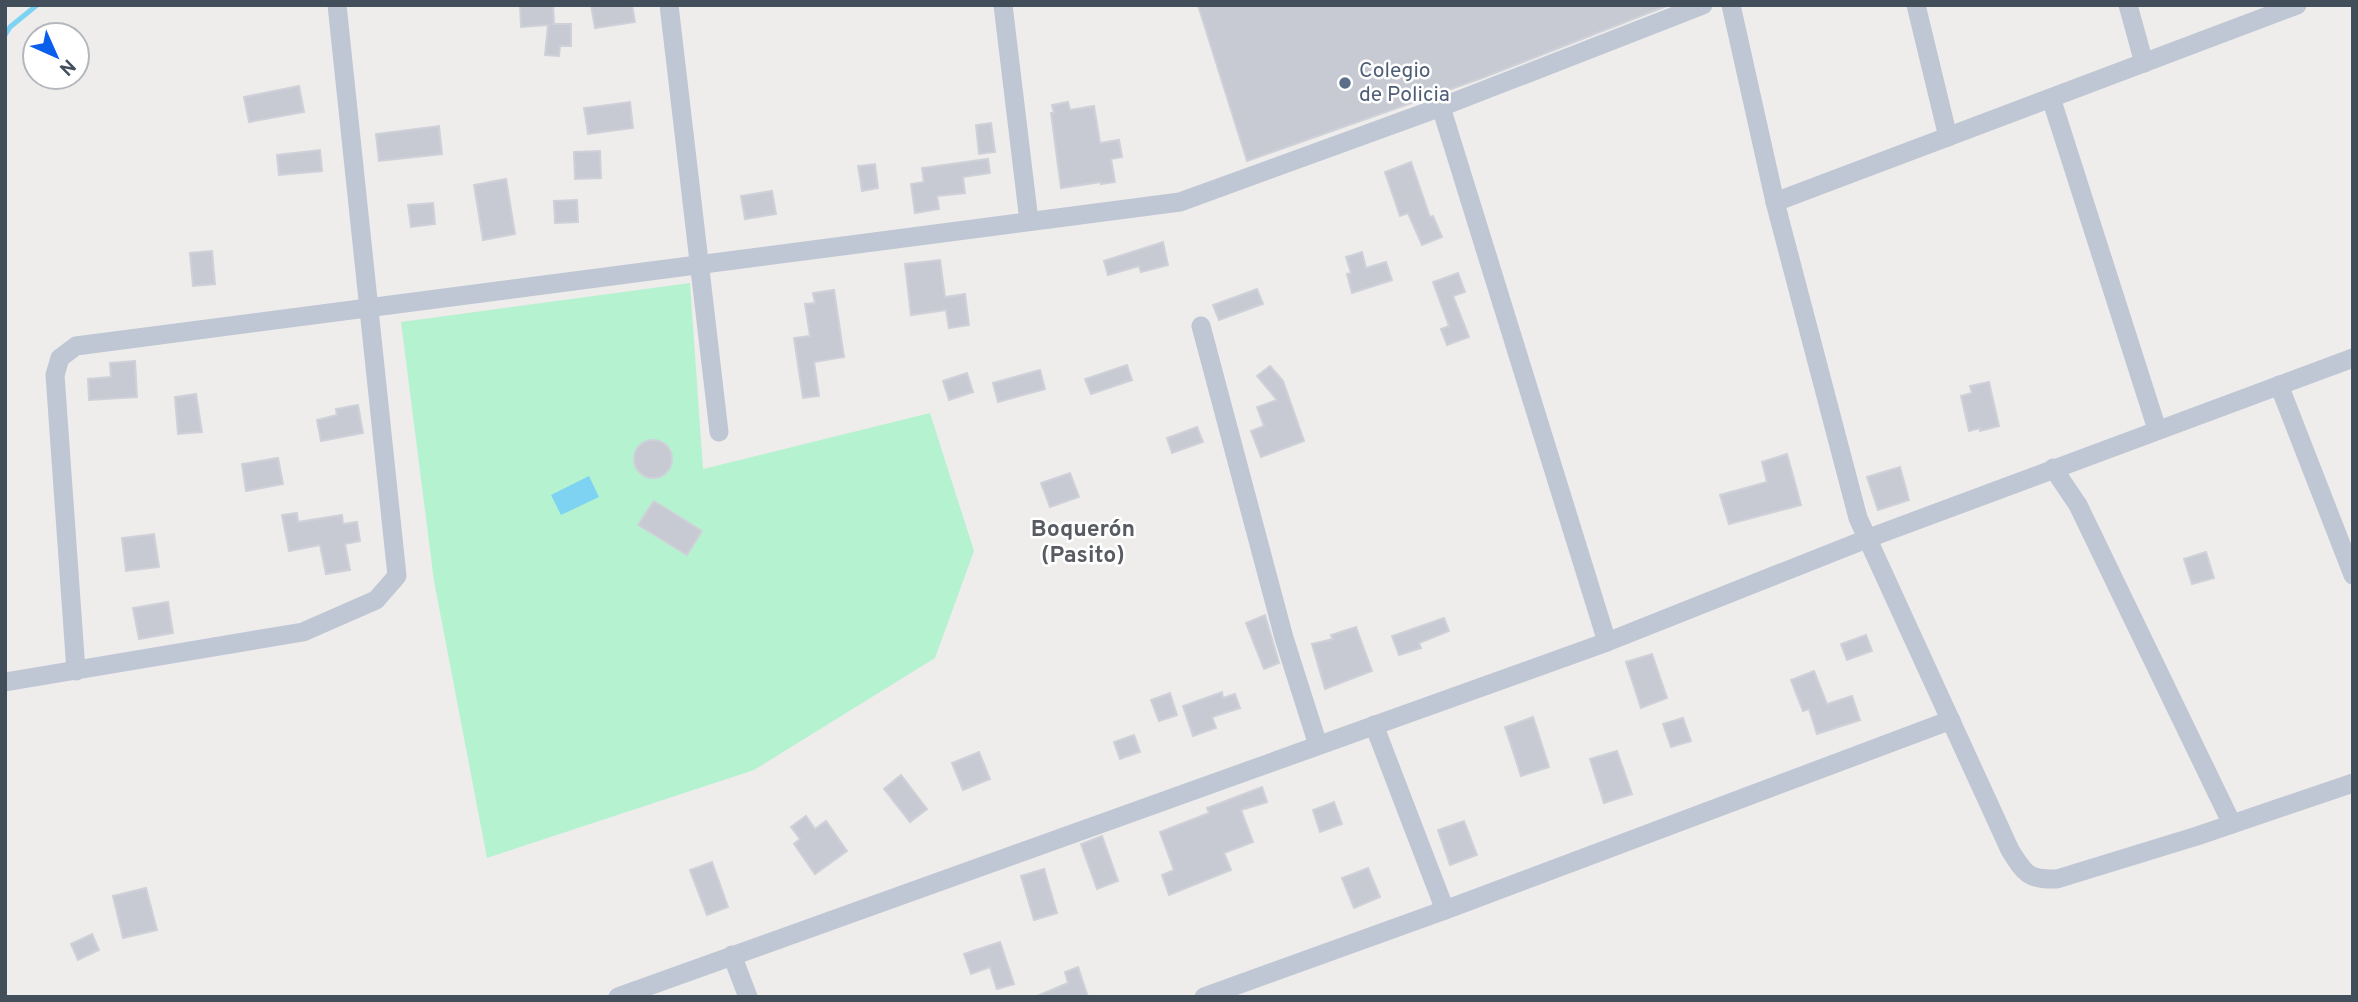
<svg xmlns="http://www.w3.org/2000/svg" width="2358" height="1002" font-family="Overpass,sans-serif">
<rect width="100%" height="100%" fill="#efecec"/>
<polygon fill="#b5f2d0" points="690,283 703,469 930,413 974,551 935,658 754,770 487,858 434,581 401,322"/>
<polygon fill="#7ed3f3" points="589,476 599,497 561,515 551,495"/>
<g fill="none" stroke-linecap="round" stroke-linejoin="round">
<polyline stroke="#7ed3f3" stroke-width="5" points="5,35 10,27 37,5"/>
</g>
<g fill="#c7cad3" stroke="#cfd1d9" stroke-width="2">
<polygon points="520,5 553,5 554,24 552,24 571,24 571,46 560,46 559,56 545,55 548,25 521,27"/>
<polygon points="591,5 632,5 635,22 595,28"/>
<polygon points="1198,5 1669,5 1482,78 1247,161"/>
<polygon points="299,86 304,112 249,122 244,97"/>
<polygon points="630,102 633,128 588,134 584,108"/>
<polygon points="1068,102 1070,110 1094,106 1100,143 1119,140 1122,157 1111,159 1115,182 1101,184 1101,182 1061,188 1051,113 1054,113 1052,105"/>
<polygon points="991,123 995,152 979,154 976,125"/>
<polygon points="439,126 442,154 379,161 376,134"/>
<polygon points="320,150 322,171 279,175 277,155"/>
<polygon points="600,151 601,178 575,179 574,152"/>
<polygon points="988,159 990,173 963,177 965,193 937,196 939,209 915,213 911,184 924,182 922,168"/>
<polygon points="1411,162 1430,217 1433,216 1442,237 1422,245 1408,213 1400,216 1385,172"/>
<polygon points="875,164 878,188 862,191 858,166"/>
<polygon points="506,179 515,234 483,240 474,185"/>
<polygon points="772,191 776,214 745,219 741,196"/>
<polygon points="577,200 578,222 555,223 554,201"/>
<polygon points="433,203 435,224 411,227 408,205"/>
<polygon points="1163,242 1168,265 1141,272 1139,266 1108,275 1104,261"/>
<polygon points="212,251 215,284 193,286 190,253"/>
<polygon points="1362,252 1366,268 1386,262 1392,280 1352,293 1347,274 1351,273 1346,257"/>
<polygon points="940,260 945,297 965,294 969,325 949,328 946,310 911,315 905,264"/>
<polygon points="1458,273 1465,292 1453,296 1469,337 1447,345 1441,329 1449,326 1433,282"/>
<polygon points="1257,289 1263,304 1219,320 1213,305"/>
<polygon points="834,290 844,357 814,362 819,396 803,398 794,338 810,336 805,304 815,303 813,293"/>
<polygon points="135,361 137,397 89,400 88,379 111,377 110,363"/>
<polygon points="1127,365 1132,380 1091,394 1085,379"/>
<polygon points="1270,366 1283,381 1304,441 1261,457 1251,431 1264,426 1257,407 1277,400 1257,376"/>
<polygon points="1040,370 1045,389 998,402 993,383"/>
<polygon points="967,373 973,392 949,400 943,381"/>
<polygon points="1989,382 1999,426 1980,431 1980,428 1969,431 1961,396 1972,393 1970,386"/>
<polygon points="196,394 202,432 178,434 175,397"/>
<polygon points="358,405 363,433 321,441 317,420 337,415 336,409"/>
<polygon points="1197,427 1203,442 1172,453 1167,438"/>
<circle cx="653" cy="459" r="19"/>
<polygon points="1787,454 1801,505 1729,524 1720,495 1767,482 1762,462"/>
<polygon points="278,458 283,484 246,491 242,464"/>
<polygon points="1900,467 1909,500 1878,510 1867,477"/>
<polygon points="1070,473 1079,497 1050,507 1041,483"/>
<polygon points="654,501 702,531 687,555 638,525"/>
<polygon points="297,513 298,522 342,515 343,524 357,522 360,541 345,544 350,570 326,574 320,545 289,551 282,515"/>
<polygon points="154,534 159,567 126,571 122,538"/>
<polygon points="2206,552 2214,578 2192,584 2184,559"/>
<polygon points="168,602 173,633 139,639 133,608"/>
<polygon points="1265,615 1279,663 1264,669 1246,623"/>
<polygon points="1444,618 1449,631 1419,643 1421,648 1399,655 1392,636"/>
<polygon points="1356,627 1372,671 1325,689 1312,644 1333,639 1331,635"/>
<polygon points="1866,635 1872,651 1847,660 1841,644"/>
<polygon points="1652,654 1667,698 1641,708 1626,662"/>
<polygon points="1814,671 1827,704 1852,696 1860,720 1817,734 1809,709 1803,711 1791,680"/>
<polygon points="1222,692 1223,698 1235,694 1240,708 1212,717 1216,728 1193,736 1183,706"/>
<polygon points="1170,693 1177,715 1159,721 1151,700"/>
<polygon points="1533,717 1549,767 1521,776 1505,727"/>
<polygon points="1683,718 1691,741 1671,747 1663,724"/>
<polygon points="1134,735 1140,752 1120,759 1114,742"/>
<polygon points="1617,751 1632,794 1604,803 1590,759"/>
<polygon points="979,752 990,779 963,790 952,763"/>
<polygon points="901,775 927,809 910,822 884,789"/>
<polygon points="1262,787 1267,802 1241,810 1253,842 1224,853 1231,870 1169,895 1162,875 1174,870 1160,832 1209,813 1207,808"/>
<polygon points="1334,802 1342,824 1320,832 1313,810"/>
<polygon points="806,816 815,829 826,821 847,851 815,874 794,844 800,839 791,827"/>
<polygon points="1464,821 1477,855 1450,865 1438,830"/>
<polygon points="1102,836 1118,881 1097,889 1081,844"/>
<polygon points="712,862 728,907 707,915 690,870"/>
<polygon points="1368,868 1380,897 1354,908 1342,878"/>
<polygon points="1044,869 1057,913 1034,920 1021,876"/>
<polygon points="146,888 157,930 123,938 113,896"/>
<polygon points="92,934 99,950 78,960 71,944"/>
<polygon points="1000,942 1014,984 997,989 990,967 971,974 964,954"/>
<polygon points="1078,967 1088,997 1035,997 1068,983 1065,972"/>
</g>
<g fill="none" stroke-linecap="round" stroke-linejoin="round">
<g stroke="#bec7d3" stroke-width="19">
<polyline points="669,5 719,432"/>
<polyline points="1003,5 1029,221"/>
<path d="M1731,5L1775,202L1858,518L2010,850C2025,874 2028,880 2057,879L2197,836L2353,783"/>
<polyline points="1916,5 1948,137"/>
<polyline points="2128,5 2144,63"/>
<polyline points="2051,98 2157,429"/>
<polyline points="1441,107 1607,642"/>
<polyline points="1775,202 2297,5"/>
<polyline points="1201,326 1284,638 1318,745"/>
<polyline points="2279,385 2353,575"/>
<polyline points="2053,468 2078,505 2232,824"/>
<polyline points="76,671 55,375 60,358 76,346 1180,202 1441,107 1703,5"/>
<polyline points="5,682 303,632 376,600 397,576 337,5"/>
<polyline points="1374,725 1445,910"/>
<polyline points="732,955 748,997"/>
<polyline points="618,997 1607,642 1869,538 2353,358"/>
<polyline points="1204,997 1445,910 1951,720"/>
</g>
</g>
<circle fill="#5c6f8a" stroke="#fff" stroke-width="2.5" cx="1345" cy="83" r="7"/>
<g text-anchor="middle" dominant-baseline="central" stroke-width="5" stroke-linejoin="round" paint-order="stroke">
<g font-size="21" fill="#4e5e75" stroke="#fff" text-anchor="start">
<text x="1359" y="71">Colegio<tspan x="1359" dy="24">de Policia</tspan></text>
</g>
<g font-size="23" font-weight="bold" fill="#585c62" stroke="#fff">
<text x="1083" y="530">Boquerón<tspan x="1083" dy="26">(Pasito)</tspan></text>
</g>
</g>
<rect width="2358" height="1002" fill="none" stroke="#434e5b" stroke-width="14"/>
<g transform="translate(56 56) rotate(135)"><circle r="33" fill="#ffffff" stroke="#b4b8bd" stroke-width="2"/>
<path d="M0-5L12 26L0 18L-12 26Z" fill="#095eec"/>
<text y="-10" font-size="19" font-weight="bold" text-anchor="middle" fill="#434e5b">N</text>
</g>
</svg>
